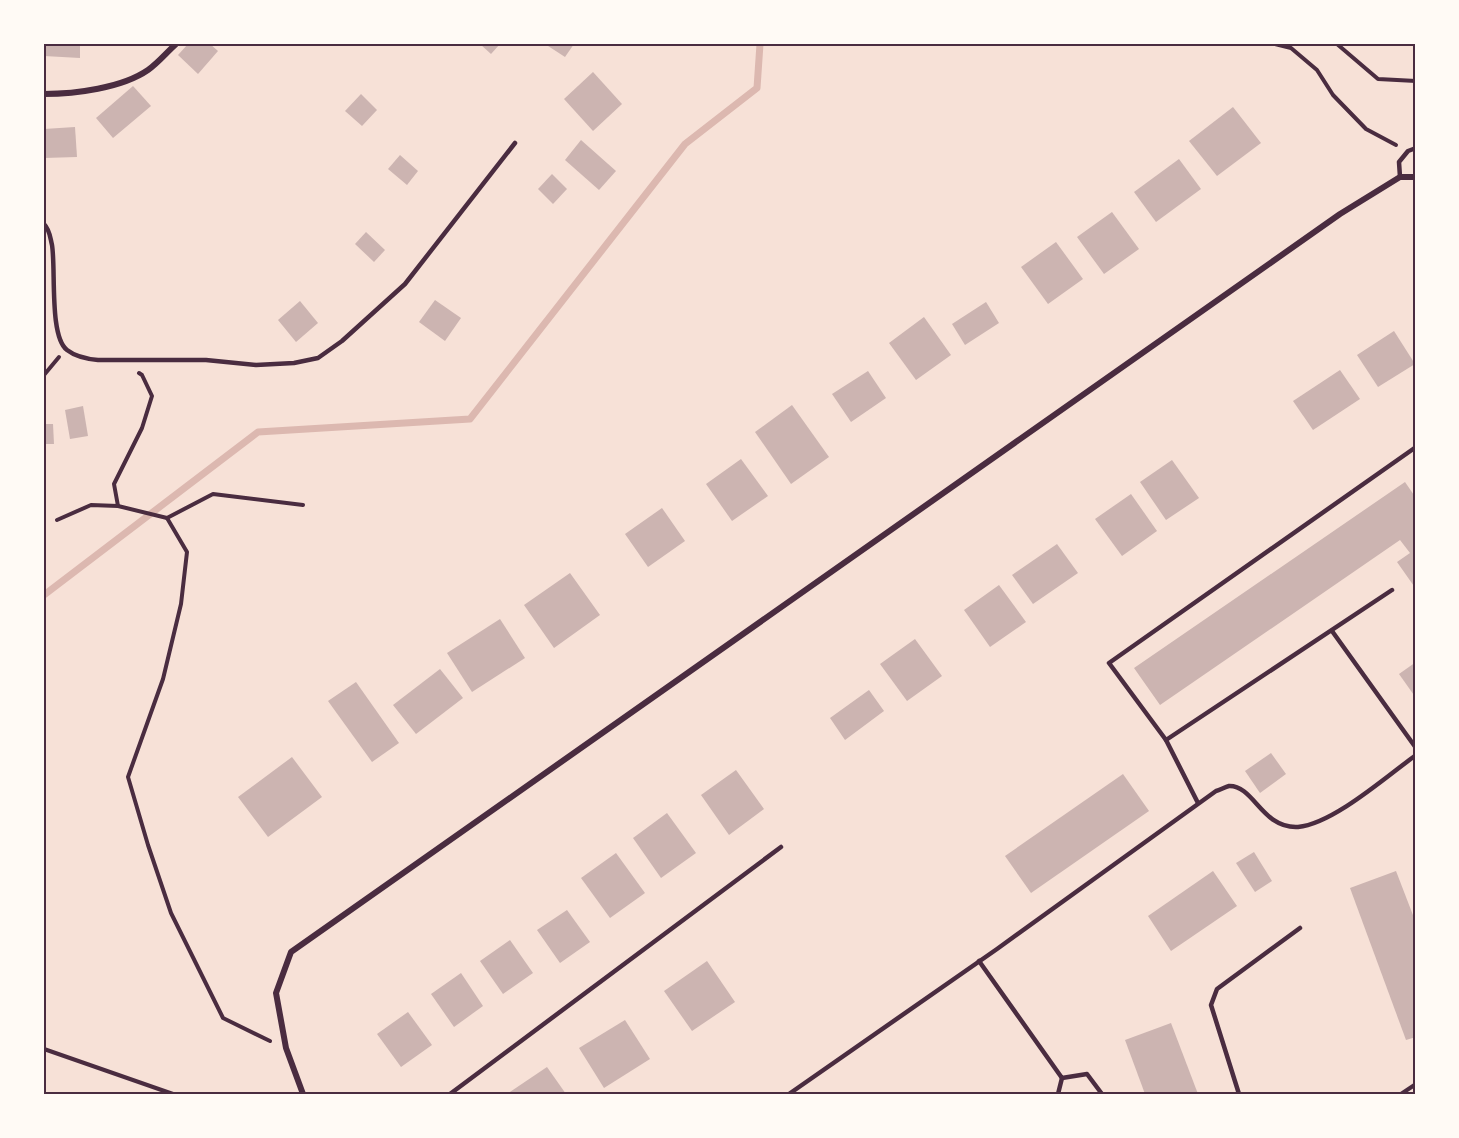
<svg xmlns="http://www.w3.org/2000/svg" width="1459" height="1138" font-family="Raleway,sans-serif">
<rect width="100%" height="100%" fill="#f7e1d7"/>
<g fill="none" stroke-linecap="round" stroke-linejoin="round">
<polyline stroke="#dcb8b0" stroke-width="7" points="44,595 258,432 470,419 685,144 757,88 760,44"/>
</g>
<g fill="#ccb4b1">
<polygon points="44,44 80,44 80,58 44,56"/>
<polygon points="188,44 210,44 218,51 198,74 178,55"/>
<polygon points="480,44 500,44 491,54"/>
<polygon points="545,44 574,44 565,57"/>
<polygon points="593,72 622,104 593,131 564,99"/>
<polygon points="133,86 151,106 113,138 96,118"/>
<polygon points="361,94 377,110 362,126 345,111"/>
<polygon points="1233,107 1261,143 1217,176 1189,141"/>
<polygon points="75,127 77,157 44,158 44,129"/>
<polygon points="581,140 616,171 599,190 565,160"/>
<polygon points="400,155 418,171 407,185 388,169"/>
<polygon points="1179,159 1201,189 1156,222 1134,192"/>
<polygon points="552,174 567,189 553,204 538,189"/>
<polygon points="1112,212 1139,249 1104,274 1077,237"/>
<polygon points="366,232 385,250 374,262 355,244"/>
<polygon points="1056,242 1083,279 1048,304 1021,267"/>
<polygon points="435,300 461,318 445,341 419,322"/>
<polygon points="300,301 318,323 296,342 278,320"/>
<polygon points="986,302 999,323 965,345 952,324"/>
<polygon points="924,317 951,355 916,380 889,343"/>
<polygon points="1394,331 1415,364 1378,387 1357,355"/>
<polygon points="1340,370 1360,399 1313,430 1293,401"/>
<polygon points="868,371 886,398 851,422 832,394"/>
<polygon points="792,405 829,457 791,484 755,432"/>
<polygon points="83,406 88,436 70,439 65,410"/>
<polygon points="44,424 53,424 54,444 44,444"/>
<polygon points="741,459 768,496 732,521 706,484"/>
<polygon points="1172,460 1199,498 1166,520 1140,482"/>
<polygon points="1405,482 1416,498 1416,589 1397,562 1410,553 1400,540 1160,705 1134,668"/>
<polygon points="1131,494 1157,531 1122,556 1095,519"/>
<polygon points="662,508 685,541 648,567 625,534"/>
<polygon points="1057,544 1078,573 1033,604 1012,575"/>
<polygon points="570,573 600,615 554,648 524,605"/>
<polygon points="999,585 1026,622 990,647 964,610"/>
<polygon points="500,619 525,658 472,692 447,653"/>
<polygon points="915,639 942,676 907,701 880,664"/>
<polygon points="1416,662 1416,698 1399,674"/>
<polygon points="440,669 463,698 416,734 393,705"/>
<polygon points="356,682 399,743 372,762 328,701"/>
<polygon points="869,690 884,711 845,740 830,718"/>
<polygon points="1271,753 1286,774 1260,793 1245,771"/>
<polygon points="292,757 322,797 268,837 238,797"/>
<polygon points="736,770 764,809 729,835 701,795"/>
<polygon points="1123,774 1149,811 1031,893 1005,856"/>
<polygon points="667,813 696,853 661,878 633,838"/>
<polygon points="1254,852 1272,881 1255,892 1236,863"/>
<polygon points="616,853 645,893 610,918 581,878"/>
<polygon points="1213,871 1237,906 1171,951 1148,916"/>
<polygon points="1396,871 1416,923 1416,1037 1406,1040 1350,888"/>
<polygon points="567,910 590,942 560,963 537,930"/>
<polygon points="510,940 533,973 503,994 480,961"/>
<polygon points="707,961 735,1002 692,1031 664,991"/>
<polygon points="461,973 483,1006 454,1027 431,994"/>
<polygon points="408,1012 432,1045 401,1067 377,1034"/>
<polygon points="625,1020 650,1059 604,1088 579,1048"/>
<polygon points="1171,1023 1198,1094 1145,1094 1125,1040"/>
<polygon points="547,1067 566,1094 507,1094"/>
</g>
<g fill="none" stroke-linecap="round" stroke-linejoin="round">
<g stroke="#4a2c40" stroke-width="4">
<polyline points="1275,44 1291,48 1317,70 1333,95 1366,129 1396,145"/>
<polyline points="1337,44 1378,79 1416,81"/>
<polyline points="44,375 59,357"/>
<polyline points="118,506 167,518 213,494 303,505"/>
<polyline points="167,518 187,552 181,604 163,679 128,777 148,845 171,913 223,1018 270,1041"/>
<polyline points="57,520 91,505 118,506 114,484 142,428 152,396 142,375 139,373"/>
<polyline points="44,1049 173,1094"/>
<polyline points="1401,1094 1416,1084"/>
</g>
<g stroke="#4a2c40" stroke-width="4.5">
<polyline points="1400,177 1399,162 1408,151 1416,148"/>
<path d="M44,224C50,230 50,237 52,245C56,269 49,336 67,350C76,357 87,359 98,360H206L256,365L294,363L318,358L342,341L405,284L515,143"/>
<polyline points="1332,631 1416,748"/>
<polyline points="1166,740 1392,590"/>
<polyline points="1198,803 1166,740 1109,663 1416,447"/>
<polyline points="979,961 1062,1078 1087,1074 1102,1094"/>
<polyline points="450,1094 781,847"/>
<path d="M789,1094L997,949L1216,791C1220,790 1225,787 1229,786C1254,785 1262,829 1298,827C1333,824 1387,776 1416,755"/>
<polyline points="1058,1094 1062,1078"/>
<polyline points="1239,1094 1211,1005 1217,989 1300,928"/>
</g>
<g stroke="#4a2c40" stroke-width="6">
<path d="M44,94C75,94 122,88 148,70C158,63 167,52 176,44"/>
<polyline points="303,1094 286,1048 276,993 291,952 1340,214 1400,177 1416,177"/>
</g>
</g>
<rect width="1459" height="1138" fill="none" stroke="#fffaf5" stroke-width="90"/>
<rect x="45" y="45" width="1369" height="1048" fill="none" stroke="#4a2c40" stroke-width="2"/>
</svg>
